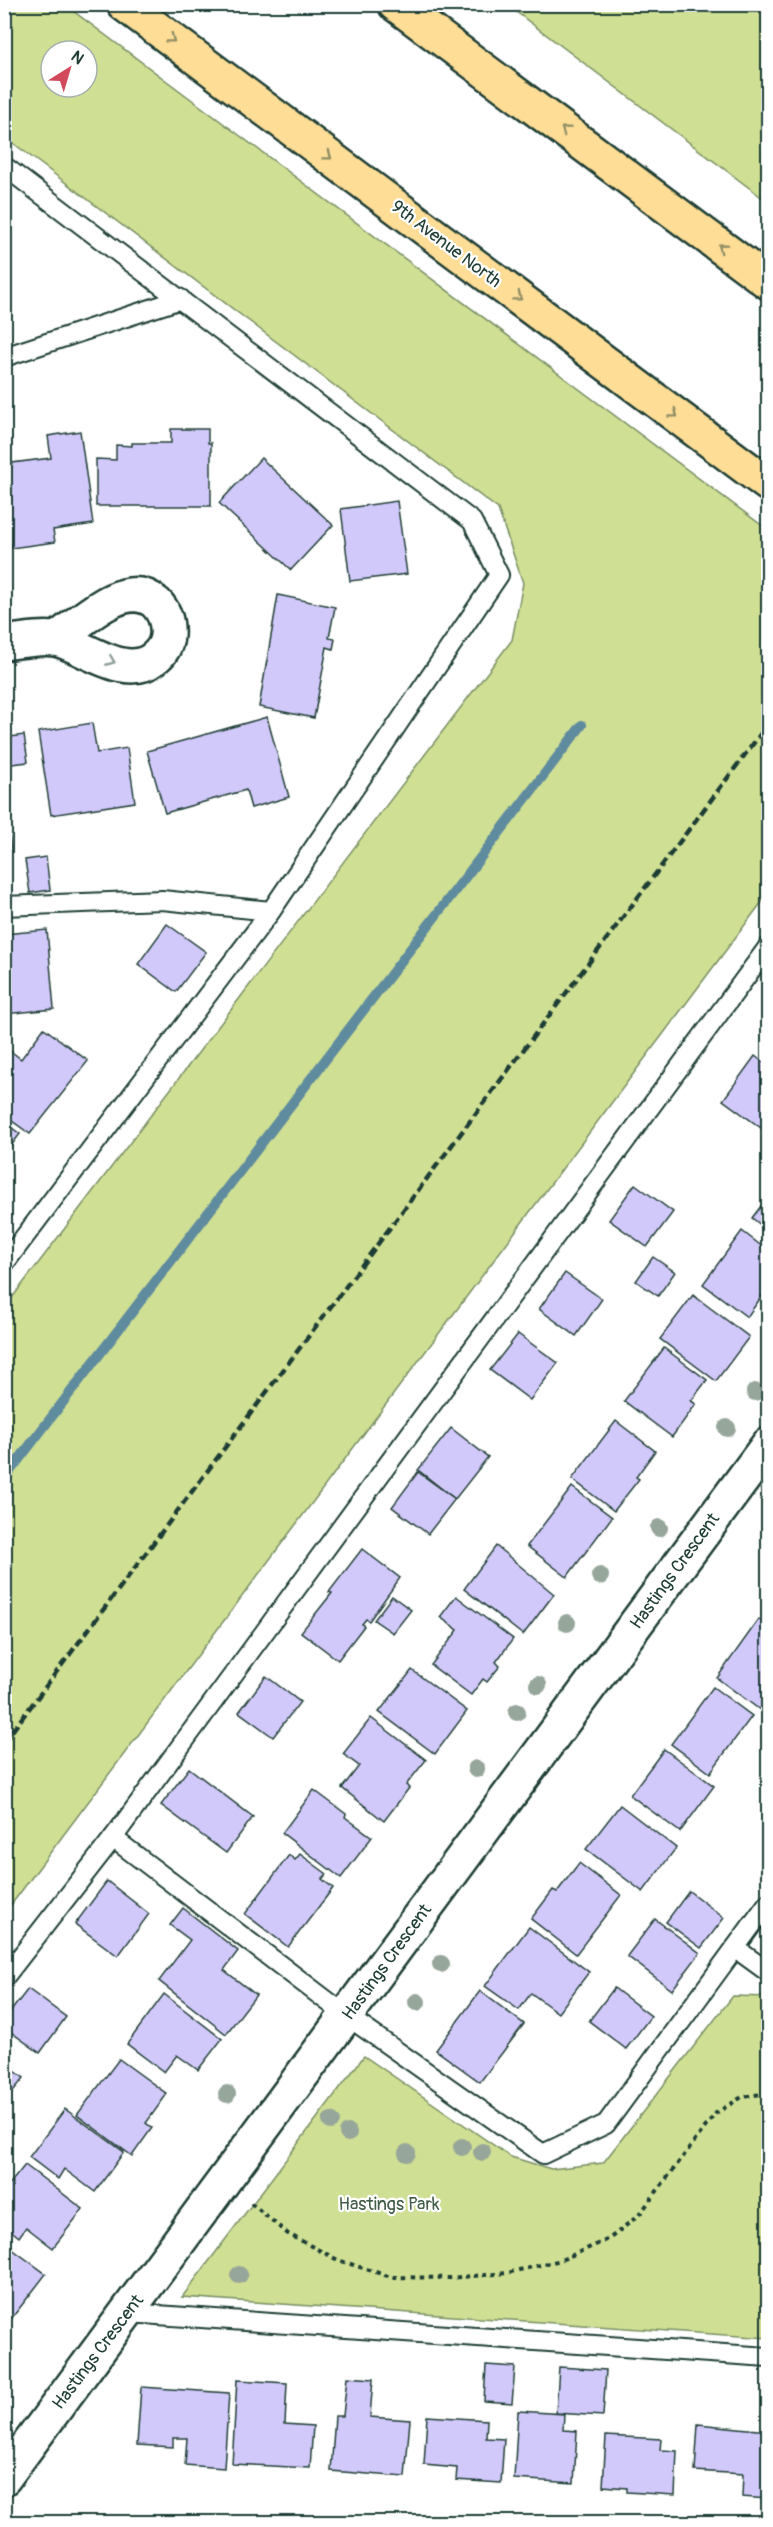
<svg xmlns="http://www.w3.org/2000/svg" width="773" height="2527" font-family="Pangolin,sans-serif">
<rect width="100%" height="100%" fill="#fff"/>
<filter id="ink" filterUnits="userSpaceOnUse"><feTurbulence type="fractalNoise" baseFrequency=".0167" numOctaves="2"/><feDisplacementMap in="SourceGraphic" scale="12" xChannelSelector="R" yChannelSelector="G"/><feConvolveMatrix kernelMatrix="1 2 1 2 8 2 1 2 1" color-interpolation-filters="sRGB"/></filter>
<g filter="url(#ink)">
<g fill="#cfdf93" stroke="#778e64" stroke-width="1.5" fill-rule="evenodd">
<path d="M5,4L65,5L768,530V894L5,1913V1307L512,640L523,583L498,509L5,137ZM51,51H87V87H51Z"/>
<polygon points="756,5 768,14 768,202 507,5"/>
<polygon points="733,1996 768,1997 768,2338 182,2297 364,2056 511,2157 551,2169 603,2163"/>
</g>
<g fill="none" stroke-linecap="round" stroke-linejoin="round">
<polyline stroke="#5f8b9f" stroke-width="10" points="4,1479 582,725"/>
</g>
<g fill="#d2c9fb" stroke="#1f3d34" stroke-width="1.5">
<polygon points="171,429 208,429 208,443 211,443 211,506 96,506 96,459 116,460 116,445 132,446 132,443 171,443"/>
<polygon points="80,431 93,524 53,530 55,542 11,548 4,505 4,464 51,458 48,436"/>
<polygon points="261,458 333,525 291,570 219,503"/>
<polygon points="397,501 407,574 350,581 341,509"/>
<polygon points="278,595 335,607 329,638 335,639 333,649 327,647 314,718 259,707"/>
<polygon points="267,717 289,797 251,808 246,790 165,813 147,751"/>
<polygon points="92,723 97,753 127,748 135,802 51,815 38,732"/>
<polygon points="24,735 28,762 4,765 4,738"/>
<polygon points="4,794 11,848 4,849"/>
<polygon points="46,857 50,890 30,893 25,860"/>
<polygon points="167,924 206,952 176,992 138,964"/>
<polygon points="47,930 54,1009 4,1014 4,934"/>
<polygon points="44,1028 88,1061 30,1134 4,1115 4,1046 21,1059"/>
<polygon points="755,1056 768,1066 768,1133 723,1100"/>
<polygon points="4,1122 20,1134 4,1155"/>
<polygon points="635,1184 673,1212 647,1247 609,1220"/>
<polygon points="768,1197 768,1231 752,1218"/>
<polygon points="742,1231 768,1251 768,1297 767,1299 762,1296 747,1317 703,1284"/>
<polygon points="653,1257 675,1272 658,1296 636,1281"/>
<polygon points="565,1273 602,1299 576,1336 539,1309"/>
<polygon points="693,1295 749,1337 716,1381 660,1339"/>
<polygon points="518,1334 558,1363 530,1400 490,1370"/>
<polygon points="664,1348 707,1380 691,1401 696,1404 672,1437 624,1401"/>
<polygon points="616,1421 655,1451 636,1477 639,1479 614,1511 572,1479"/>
<polygon points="451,1428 488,1457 455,1499 418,1470"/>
<polygon points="418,1472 455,1499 428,1534 392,1507"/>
<polygon points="572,1487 612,1517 567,1577 527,1546"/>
<polygon points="496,1546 554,1594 523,1635 464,1589"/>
<polygon points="362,1549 400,1578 369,1621 366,1619 362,1624 364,1626 338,1660 301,1632 332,1593 329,1592"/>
<polygon points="392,1596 411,1610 393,1633 374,1620"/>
<polygon points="456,1596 513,1639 496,1662 500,1666 487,1682 483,1679 471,1695 431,1665 458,1630 440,1617"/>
<polygon points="759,1619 768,1626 768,1698 760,1710 717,1678"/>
<polygon points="412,1670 467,1711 435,1754 379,1712"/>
<polygon points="266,1676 300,1702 273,1737 239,1712"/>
<polygon points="713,1687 752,1716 710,1773 671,1744"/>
<polygon points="371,1718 426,1760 406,1785 409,1788 384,1821 342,1788 359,1766 343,1754"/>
<polygon points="664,1749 714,1786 680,1832 630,1795"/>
<polygon points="189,1768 253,1817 226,1853 161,1805"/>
<polygon points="314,1790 346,1814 345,1817 372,1837 341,1878 282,1833"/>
<polygon points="620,1805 676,1848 643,1892 586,1849"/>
<polygon points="300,1854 327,1874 322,1879 333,1888 288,1947 245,1914 289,1855 295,1860"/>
<polygon points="579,1863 621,1895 576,1954 531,1919 553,1890 557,1892"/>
<polygon points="107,1881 149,1914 118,1956 75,1924"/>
<polygon points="689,1891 724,1918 701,1948 666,1922"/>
<polygon points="183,1908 238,1951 224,1970 256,1995 226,2034 159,1981 190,1940 170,1925"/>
<polygon points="655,1919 700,1953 672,1990 627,1956"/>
<polygon points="529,1927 589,1972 558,2013 531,1993 519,2010 485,1986"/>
<polygon points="614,1988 651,2016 626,2049 589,2021"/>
<polygon points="28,1989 66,2017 40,2053 4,2027 4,2020"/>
<polygon points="480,1991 524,2024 480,2082 436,2050"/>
<polygon points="164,1994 222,2039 198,2070 177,2055 164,2072 127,2044"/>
<polygon points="119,2059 167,2094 146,2123 152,2128 132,2156 77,2115"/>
<polygon points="4,2063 24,2078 4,2102"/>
<polygon points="65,2109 124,2152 95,2192 64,2169 58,2179 29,2157"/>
<polygon points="25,2165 83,2209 53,2248 26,2227 19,2237 4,2225 4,2191"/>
<polygon points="4,2243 46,2274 4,2328"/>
<polygon points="486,2365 515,2367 512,2403 484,2401"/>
<polygon points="559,2367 606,2370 603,2416 556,2413"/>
<polygon points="347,2377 373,2379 370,2417 410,2420 405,2477 331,2471 335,2416 343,2416"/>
<polygon points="237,2380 287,2383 285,2424 313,2426 310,2468 232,2464"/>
<polygon points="141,2387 229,2393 224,2468 185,2465 187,2438 173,2438 173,2447 137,2445"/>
<polygon points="518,2411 564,2414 563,2430 577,2431 574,2483 514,2479"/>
<polygon points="427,2416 487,2420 486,2438 504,2439 501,2483 456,2480 457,2468 424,2465"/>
<polygon points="698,2424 768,2431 768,2499 742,2497 743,2474 695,2471"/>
<polygon points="606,2436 661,2439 660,2450 677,2451 675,2495 627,2492 627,2488 603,2486"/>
</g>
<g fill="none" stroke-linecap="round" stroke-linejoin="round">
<g stroke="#1f3d34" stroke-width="22">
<g id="lane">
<polyline points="4,166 472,521 499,575 271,911 4,1264"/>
<polyline points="4,357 181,299"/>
<polyline points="4,906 162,900 271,911"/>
<polyline points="113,1838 347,2016 543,2154 606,2124 768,1903"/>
<polyline points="735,1948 768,1972"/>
<polyline points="4,1978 113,1838 768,947"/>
<polyline points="128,2313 768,2357"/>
</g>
</g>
<g stroke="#1f3d34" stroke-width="38">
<g id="street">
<path d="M4,643C18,641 47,636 59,640C87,648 126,680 153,659C160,654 166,646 167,636C168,624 165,612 156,603C126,576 81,622 57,639"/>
<polyline points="4,2478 768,1445"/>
</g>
</g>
<g stroke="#1f3d34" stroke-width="38">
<g id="primary">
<polyline points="124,4 768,484"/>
<polyline points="395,4 768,282"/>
</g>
</g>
<polyline stroke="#1f3d34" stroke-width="4" stroke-dasharray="4.5 4.5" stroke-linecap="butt" points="251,2203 288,2234 338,2260 391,2277 450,2278 507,2273 561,2260 609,2239 639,2215 716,2113 742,2097 768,2093"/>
<use href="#lane" stroke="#fff" stroke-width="18"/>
<use href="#street" stroke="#fff" stroke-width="33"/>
<use href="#primary" stroke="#fedd96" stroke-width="33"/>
<polyline stroke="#1f3d34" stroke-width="4.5" stroke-dasharray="9 4.5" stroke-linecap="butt" points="4,1742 768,724"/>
</g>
<g fill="#97a69a">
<circle cx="755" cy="1392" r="9"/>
<circle cx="727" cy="1428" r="9"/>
<circle cx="659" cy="1528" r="9"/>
<circle cx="600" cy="1576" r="9"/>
<circle cx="567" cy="1623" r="9"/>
<circle cx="538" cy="1685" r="9"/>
<circle cx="517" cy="1712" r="9"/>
<circle cx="476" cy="1769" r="9"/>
<circle cx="441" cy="1964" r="9"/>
<circle cx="417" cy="2002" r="9"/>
<circle cx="227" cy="2094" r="9"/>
<circle cx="331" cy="2121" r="9"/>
<circle cx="348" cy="2133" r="9"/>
<circle cx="462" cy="2147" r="9"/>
<circle cx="482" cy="2152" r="9"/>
<circle cx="407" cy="2153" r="9"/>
<circle cx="239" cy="2275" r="9"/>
</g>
<defs><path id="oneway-chevron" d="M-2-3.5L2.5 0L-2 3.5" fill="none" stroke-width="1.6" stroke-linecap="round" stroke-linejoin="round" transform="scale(1.5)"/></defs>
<g stroke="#8e8d65">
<use href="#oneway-chevron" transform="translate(171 39) rotate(37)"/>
<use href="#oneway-chevron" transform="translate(565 130) rotate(-143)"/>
<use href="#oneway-chevron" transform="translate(328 156) rotate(37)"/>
<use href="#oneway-chevron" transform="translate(722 247) rotate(-143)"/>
<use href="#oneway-chevron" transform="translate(518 297) rotate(37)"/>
<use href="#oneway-chevron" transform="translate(674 414) rotate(37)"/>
</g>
<use stroke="#8f9e9a" href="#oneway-chevron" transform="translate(111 661) rotate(22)"/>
</g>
<g text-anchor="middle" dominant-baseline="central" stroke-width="4.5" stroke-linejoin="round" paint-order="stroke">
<g font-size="18" fill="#1f3d34" stroke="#fff">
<text transform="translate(446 244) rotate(37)">9th Avenue North</text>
<text transform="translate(675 1571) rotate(-54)">Hastings Crescent</text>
<text transform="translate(387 1962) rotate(-54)">Hastings Crescent</text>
<text transform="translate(98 2352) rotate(-53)">Hastings Crescent</text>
</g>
<g font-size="18" fill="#425d47" stroke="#fff">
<text x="389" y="2204">Hastings Park</text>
</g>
</g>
<rect width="773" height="2527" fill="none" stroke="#fff" stroke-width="24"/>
<rect x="12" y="12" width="749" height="2503" fill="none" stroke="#1f3d34" stroke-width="2" filter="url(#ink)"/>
<g transform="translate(69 69) rotate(37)"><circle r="28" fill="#ffffff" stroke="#a5b1ae" stroke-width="1.5"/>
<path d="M0-4.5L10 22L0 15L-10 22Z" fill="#d1495b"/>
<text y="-9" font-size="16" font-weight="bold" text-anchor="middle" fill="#1f3d34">N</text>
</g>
</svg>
